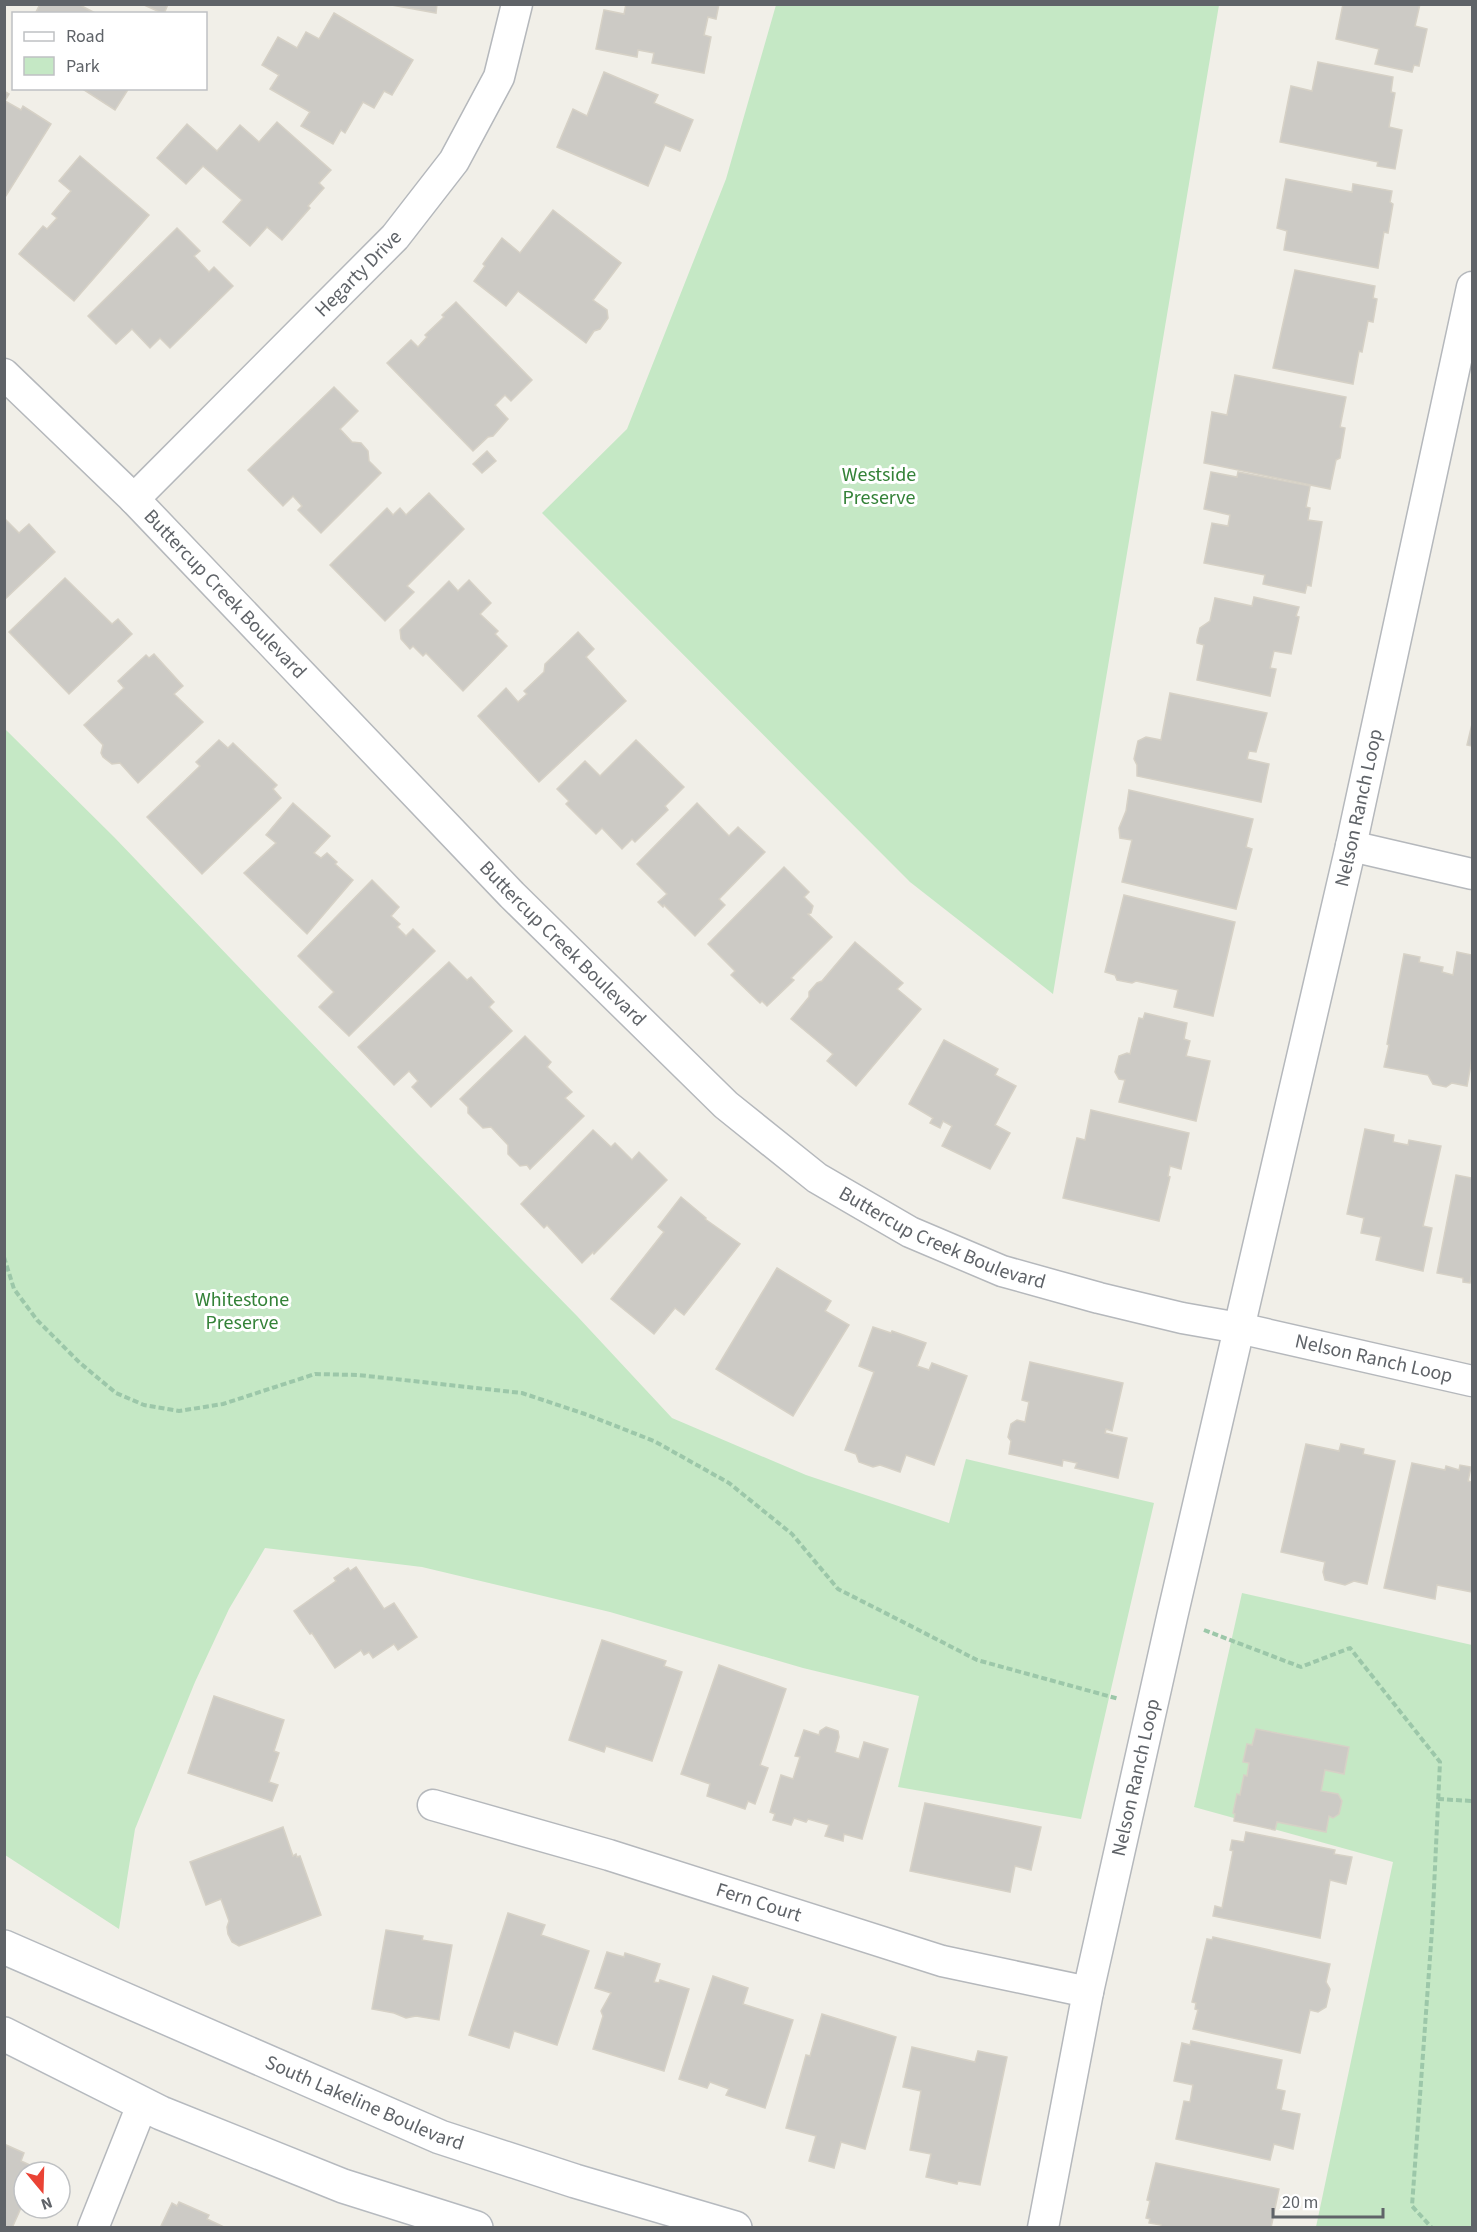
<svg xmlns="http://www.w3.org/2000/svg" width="1477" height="2232" font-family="'Source Sans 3',sans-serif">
<rect width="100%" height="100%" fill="#f1efe8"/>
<g fill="#c5e8c5">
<polygon points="776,5 1219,5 1053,994 910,882 542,513 627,429 726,179"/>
<polygon points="4,728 114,837 417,1153 577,1316 672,1418 806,1475 949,1523 966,1459 1154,1503 1081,1819 898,1787 919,1696 803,1668 610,1612 422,1567 265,1548 229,1609 195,1682 135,1829 119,1929 5,1855"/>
<polygon points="1242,1593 1472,1645 1472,2227 1316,2227 1393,1862 1194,1807"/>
</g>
<g fill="#cccac5" stroke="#d6d1c6" stroke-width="1.5">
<polygon points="40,4 78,4 97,14 35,14"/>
<polygon points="142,4 168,4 164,14"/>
<polygon points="386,4 437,4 436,13"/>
<polygon points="626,4 719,4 716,19 708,17 704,35 711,37 704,73 652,63 654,53 638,50 637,57 596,49 604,10 624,14"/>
<polygon points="1343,4 1420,4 1415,26 1427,29 1419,66 1414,65 1412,72 1375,64 1379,49 1336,39"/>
<polygon points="334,13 413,60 392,95 384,91 374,108 363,102 345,133 341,130 333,144 301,126 310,112 270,89 279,75 262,65 278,37 297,48 306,32 319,39"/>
<polygon points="1318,62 1393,77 1391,92 1395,93 1389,127 1402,130 1395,169 1377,166 1378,162 1280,142 1291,86 1312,91"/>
<polygon points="604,72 658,95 654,103 693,120 680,151 665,145 648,186 557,147 573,109 587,116"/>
<polygon points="81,88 129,88 115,110"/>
<polygon points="4,91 9,94 5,101 21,110 23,106 51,124 4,199"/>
<polygon points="277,122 331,170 319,183 324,188 308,206 310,208 282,240 267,227 250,246 223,222 242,200 203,166 186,184 157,158 187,124 217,151 240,125 259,142"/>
<polygon points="80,156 149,215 74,301 19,254 43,226 47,229 57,218 52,214 71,191 59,181"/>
<polygon points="1286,179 1352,192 1353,184 1392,191 1390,202 1393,204 1388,233 1384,232 1378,268 1284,250 1287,231 1277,228"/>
<polygon points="553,210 621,263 593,300 607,310 608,318 600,329 594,331 586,343 518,291 506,306 474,281 485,266 483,264 502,238 520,253"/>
<polygon points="177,228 200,251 194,256 209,272 214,267 233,286 170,348 160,338 150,348 132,329 116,344 88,316"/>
<polygon points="1295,270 1375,286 1373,298 1377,299 1373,322 1368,321 1362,352 1359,351 1353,384 1273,368"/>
<polygon points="456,302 532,380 511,401 505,395 495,405 508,419 493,436 488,437 473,451 387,363 411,340 418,347 427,337 425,335 444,317 442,315"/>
<polygon points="1235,375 1346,397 1340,427 1345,428 1340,458 1336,460 1330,489 1204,463 1212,412 1227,415"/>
<polygon points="334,387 358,411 340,429 352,442 361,443 368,451 369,461 381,473 321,533 298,510 302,506 293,496 283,506 248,470"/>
<polygon points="487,451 496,461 482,473 473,464"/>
<polygon points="1211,472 1237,477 1238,472 1310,486 1306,507 1310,508 1308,520 1322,522 1311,586 1307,585 1305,593 1263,584 1265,575 1204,563 1212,523 1228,526 1230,515 1204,509"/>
<polygon points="429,493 464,529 407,586 414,592 385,621 330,565 387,508 393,515 400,508 406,515"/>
<polygon points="4,518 19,533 29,524 55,552 4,600"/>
<polygon points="65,578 112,624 118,619 132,634 69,694 9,632"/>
<polygon points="469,580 491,603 480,614 498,631 495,634 507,646 463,691 426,653 423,656 413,646 410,649 401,639 400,630 449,581 458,591"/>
<polygon points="1254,597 1299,607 1296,616 1299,617 1291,654 1274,651 1270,668 1276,669 1270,696 1197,680 1204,645 1197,643 1197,640 1200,628 1210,621 1215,598 1252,606"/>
<polygon points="578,632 594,649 586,657 626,701 539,782 478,716 506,688 518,702 527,694 524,691 544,672 545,664"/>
<polygon points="154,654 183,686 174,694 203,722 138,783 120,763 112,764 103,757 101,753 103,745 84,725 124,688 118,681 146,655 149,658"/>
<polygon points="1170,693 1267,713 1256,752 1249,751 1247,759 1269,764 1261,802 1137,776 1137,765 1134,759 1138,741 1146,737 1161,740"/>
<polygon points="1472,724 1472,746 1467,745"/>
<polygon points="219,740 228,748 233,743 277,785 273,789 281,798 202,874 147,817 200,766 196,762"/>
<polygon points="636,740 684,787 665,806 668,810 635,842 632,839 622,849 602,828 596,834 566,804 569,801 557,789 585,761 600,776"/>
<polygon points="1129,790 1253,819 1246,847 1252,849 1236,909 1122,882 1132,840 1120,838 1119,828 1126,811"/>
<polygon points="293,803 330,836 314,853 321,858 327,853 337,862 335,864 353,880 307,934 244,873 276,843 266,835"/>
<polygon points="697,803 729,836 738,827 765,852 719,899 725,905 695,936 664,905 663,907 658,902 667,894 637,864"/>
<polygon points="784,867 809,892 804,897 813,906 811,913 808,914 832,937 791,978 794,980 767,1006 762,1001 760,1003 731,975 735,971 708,944"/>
<polygon points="372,880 399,907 391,916 400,924 397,927 406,936 413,929 435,951 349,1036 319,1007 334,992 298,956"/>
<polygon points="1124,895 1235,922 1213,1016 1174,1007 1178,990 1136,981 1132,983 1117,980 1115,975 1105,972"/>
<polygon points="855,942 903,983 897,989 921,1009 856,1086 827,1061 833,1054 791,1019 809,997 809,992 817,983 822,981"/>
<polygon points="1457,952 1472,955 1472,1059 1467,1086 1452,1083 1446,1087 1433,1084 1428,1075 1384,1067 1389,1045 1387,1044 1404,954 1420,957 1419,962 1443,967 1442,972 1453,975"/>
<polygon points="449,962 467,980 471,977 494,1002 489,1007 512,1031 431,1107 412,1087 418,1081 409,1071 394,1085 358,1047"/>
<polygon points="1145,1013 1187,1023 1184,1039 1190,1041 1186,1056 1210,1061 1196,1121 1119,1102 1125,1080 1119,1079 1115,1072 1119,1056 1127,1053 1130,1054 1139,1018 1143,1019"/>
<polygon points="525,1036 551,1062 547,1067 572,1092 565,1098 584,1116 530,1169 527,1165 520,1166 508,1154 508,1145 491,1127 483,1128 468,1113 468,1107 460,1099"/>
<polygon points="944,1040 998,1069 995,1075 1016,1086 995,1125 1010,1133 990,1169 942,1146 952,1126 943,1121 940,1128 930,1123 933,1118 909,1104"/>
<polygon points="1091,1110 1189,1133 1181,1169 1170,1166 1168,1176 1170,1177 1159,1221 1063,1198 1077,1138 1085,1140"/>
<polygon points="1365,1129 1394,1135 1393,1142 1408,1145 1409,1140 1441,1146 1423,1226 1432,1228 1423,1271 1376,1260 1381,1237 1361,1233 1364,1218 1347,1214"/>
<polygon points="593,1130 611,1147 615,1143 632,1160 639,1152 667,1180 594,1254 593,1252 582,1263 547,1225 544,1228 521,1204"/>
<polygon points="1456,1175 1472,1178 1472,1272 1470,1283 1463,1282 1463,1278 1437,1273"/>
<polygon points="681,1197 706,1218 705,1219 740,1244 684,1315 675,1308 654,1334 611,1299 664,1232 658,1227"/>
<polygon points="777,1268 831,1301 825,1311 849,1325 793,1416 716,1369"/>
<polygon points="873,1327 891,1333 892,1331 926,1343 917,1366 929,1370 932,1363 967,1376 934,1465 906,1455 900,1472 880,1465 873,1467 859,1462 856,1454 845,1450 874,1372 859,1366"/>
<polygon points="1030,1362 1123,1383 1112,1431 1106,1429 1105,1433 1127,1438 1118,1478 1075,1468 1077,1463 1063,1460 1062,1466 1009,1454 1011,1441 1008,1437 1011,1424 1017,1420 1025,1422 1029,1402 1022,1400"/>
<polygon points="1306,1444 1339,1451 1341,1444 1364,1449 1363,1454 1395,1461 1367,1584 1354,1581 1345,1585 1325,1580 1323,1572 1325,1562 1281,1552"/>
<polygon points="1412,1463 1445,1470 1446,1466 1459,1470 1460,1465 1471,1467 1468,1481 1472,1482 1472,1592 1437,1585 1435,1599 1384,1588"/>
<polygon points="356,1567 384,1609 394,1603 417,1637 398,1650 394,1644 373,1658 369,1652 364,1655 361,1650 335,1668 312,1633 310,1634 294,1611 336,1581 334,1578 348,1568 350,1571"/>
<polygon points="602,1640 666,1661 664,1666 682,1672 652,1761 606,1746 604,1752 569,1740"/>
<polygon points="719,1665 786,1689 760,1765 768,1768 755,1804 748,1801 745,1809 707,1796 710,1784 681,1774"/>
<polygon points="214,1696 284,1720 274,1751 279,1753 269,1782 278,1785 272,1801 188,1773"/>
<polygon points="826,1727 838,1731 839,1737 835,1752 859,1759 864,1742 888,1749 862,1839 844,1834 843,1841 825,1836 829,1825 808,1819 806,1822 794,1818 791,1825 773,1820 775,1814 770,1812 781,1775 793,1779 800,1757 795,1756 804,1730 819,1735 820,1731"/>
<polygon points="1256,1729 1349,1747 1344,1774 1325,1770 1321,1791 1338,1794 1342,1801 1339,1814 1333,1818 1329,1816 1326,1832 1277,1822 1275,1830 1234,1821 1235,1814 1233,1813 1237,1794 1240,1795 1244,1775 1247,1776 1249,1763 1243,1762 1247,1744 1252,1745"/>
<polygon points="925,1803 1041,1827 1031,1870 1015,1866 1010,1892 910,1871"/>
<polygon points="283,1827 293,1856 296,1854 297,1857 300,1856 321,1915 239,1946 232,1942 228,1934 227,1927 229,1921 221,1899 206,1905 190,1862"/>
<polygon points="1246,1832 1335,1850 1334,1854 1352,1857 1346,1884 1330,1880 1320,1938 1213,1916 1215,1906 1222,1908 1233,1851 1230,1850 1232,1840 1244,1842"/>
<polygon points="508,1913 545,1925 541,1935 589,1951 557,2045 514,2031 509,2048 469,2035"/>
<polygon points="386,1930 423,1936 422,1940 452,1945 439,2020 416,2016 406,2018 394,2013 372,2009"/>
<polygon points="1213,1937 1330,1964 1326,1982 1330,1989 1326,2007 1318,2012 1310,2010 1300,2053 1193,2029 1198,2010 1195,2009 1196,2003 1192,2002 1207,1939 1212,1940"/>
<polygon points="607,1952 624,1957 625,1953 660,1964 654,1982 659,1983 660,1980 689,1989 664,2071 593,2049 603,2016 601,2011 611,1993 595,1988"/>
<polygon points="713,1976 748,1988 743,2004 793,2020 765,2108 726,2095 729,2089 710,2082 707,2088 679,2079"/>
<polygon points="822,2014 896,2037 865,2149 841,2142 834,2168 809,2161 816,2136 786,2128 806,2055 810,2056"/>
<polygon points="1191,2041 1282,2060 1276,2089 1285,2091 1281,2110 1300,2114 1293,2149 1274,2144 1270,2160 1176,2139 1184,2101 1190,2102 1193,2085 1174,2081 1182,2043 1190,2045"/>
<polygon points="912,2047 975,2062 978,2051 1007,2057 980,2185 958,2181 957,2184 926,2177 931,2154 910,2150 921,2091 903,2087"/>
<polygon points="4,2144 24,2153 21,2161 39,2169 37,2172 24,2172 24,2201 12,2228 4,2228"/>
<polygon points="1156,2163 1279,2189 1271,2228 1161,2228 1161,2225 1149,2223 1150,2219 1146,2218 1150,2201 1147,2200"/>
<polygon points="179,2202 209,2215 207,2219 226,2228 160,2228 172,2203 177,2206"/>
</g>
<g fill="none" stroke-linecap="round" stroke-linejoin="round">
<g stroke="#b5b8bc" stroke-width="33">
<g id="street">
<path id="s1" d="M4,374L134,499L512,895L726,1105L817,1178L910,1232L1002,1271L1099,1298L1182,1318L1239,1328L1472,1381"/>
<path id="s2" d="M134,499L395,237L454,161L499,77L517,4"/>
<polyline points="1351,846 1472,874"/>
<path id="s3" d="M433,1805L609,1855L942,1961L1088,1992"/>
<polyline points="93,2228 142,2105"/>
<path id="s4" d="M1043,2228L1088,1992L1172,1617L1351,846L1472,287"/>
</g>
</g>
<g stroke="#b6babf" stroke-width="36">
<g id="secondary">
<path id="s5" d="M4,1947L440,2137L575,2181L735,2228"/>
<polyline points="4,2034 161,2113 343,2186 476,2228"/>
</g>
</g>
<g stroke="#9cc7a9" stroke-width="4" stroke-dasharray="6 3" stroke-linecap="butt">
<polyline points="4,1257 14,1289 37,1320 80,1363 116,1393 144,1405 179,1411 223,1404 315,1374 358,1375 522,1393 585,1414 654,1441 729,1483 792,1534 838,1589 903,1622 977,1660 1119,1699"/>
<polyline points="1204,1630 1301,1667 1350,1648 1440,1762 1432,1930 1412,2206 1432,2228"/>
<polyline points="1438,1799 1472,1801"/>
</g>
<use href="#street" stroke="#fff" stroke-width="30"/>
<use href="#secondary" stroke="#fff" stroke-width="33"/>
</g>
<g text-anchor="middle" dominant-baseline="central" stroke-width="6" stroke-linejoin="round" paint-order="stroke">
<g font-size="20" fill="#5f6368" stroke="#fff">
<text stroke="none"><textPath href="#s2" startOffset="318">Hegarty Drive</textPath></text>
<text stroke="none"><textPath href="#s1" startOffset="312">Buttercup Creek Boulevard</textPath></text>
<text stroke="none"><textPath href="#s4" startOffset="1455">Nelson Ranch Loop</textPath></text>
<text stroke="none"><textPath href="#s1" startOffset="798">Buttercup Creek Boulevard</textPath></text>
<text stroke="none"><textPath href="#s1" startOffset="1284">Buttercup Creek Boulevard</textPath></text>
<text stroke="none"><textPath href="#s1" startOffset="1734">Nelson Ranch Loop</textPath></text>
<text stroke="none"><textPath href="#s4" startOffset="460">Nelson Ranch Loop</textPath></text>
<text stroke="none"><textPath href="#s3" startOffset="340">Fern Court</textPath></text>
<text stroke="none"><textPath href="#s5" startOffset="393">South Lakeline Boulevard</textPath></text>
</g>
<g font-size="20" fill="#348238" stroke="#fff">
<text x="879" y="475">Westside<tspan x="879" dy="23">Preserve</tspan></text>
<text x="242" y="1300">Whitestone<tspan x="242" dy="23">Preserve</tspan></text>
</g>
</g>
<rect width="1477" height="2232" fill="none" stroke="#5f6368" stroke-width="12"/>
<rect x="12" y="12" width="195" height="78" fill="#ffffff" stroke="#bfc1c3" stroke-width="1.5"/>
<rect x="24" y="32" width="30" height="9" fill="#ffffff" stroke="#bfc1c3" stroke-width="1.5"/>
<text x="66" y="42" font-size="18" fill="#5f6368">Road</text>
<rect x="24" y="57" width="30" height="18" fill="#c5e8c5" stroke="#bfc1c3" stroke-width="1.5"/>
<text x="66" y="72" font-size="18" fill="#5f6368">Park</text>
<g transform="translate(42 2190) rotate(161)"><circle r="28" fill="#ffffff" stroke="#bfc1c3" stroke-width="1.5"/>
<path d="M0-4.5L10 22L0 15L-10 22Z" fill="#ea4335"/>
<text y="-9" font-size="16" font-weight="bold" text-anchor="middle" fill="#5f6368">N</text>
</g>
<path d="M1273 2208v9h110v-9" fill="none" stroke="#5f6368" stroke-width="3"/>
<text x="1282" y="2208" font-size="18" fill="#5f6368" stroke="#ffffff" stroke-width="4.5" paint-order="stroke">20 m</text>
</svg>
